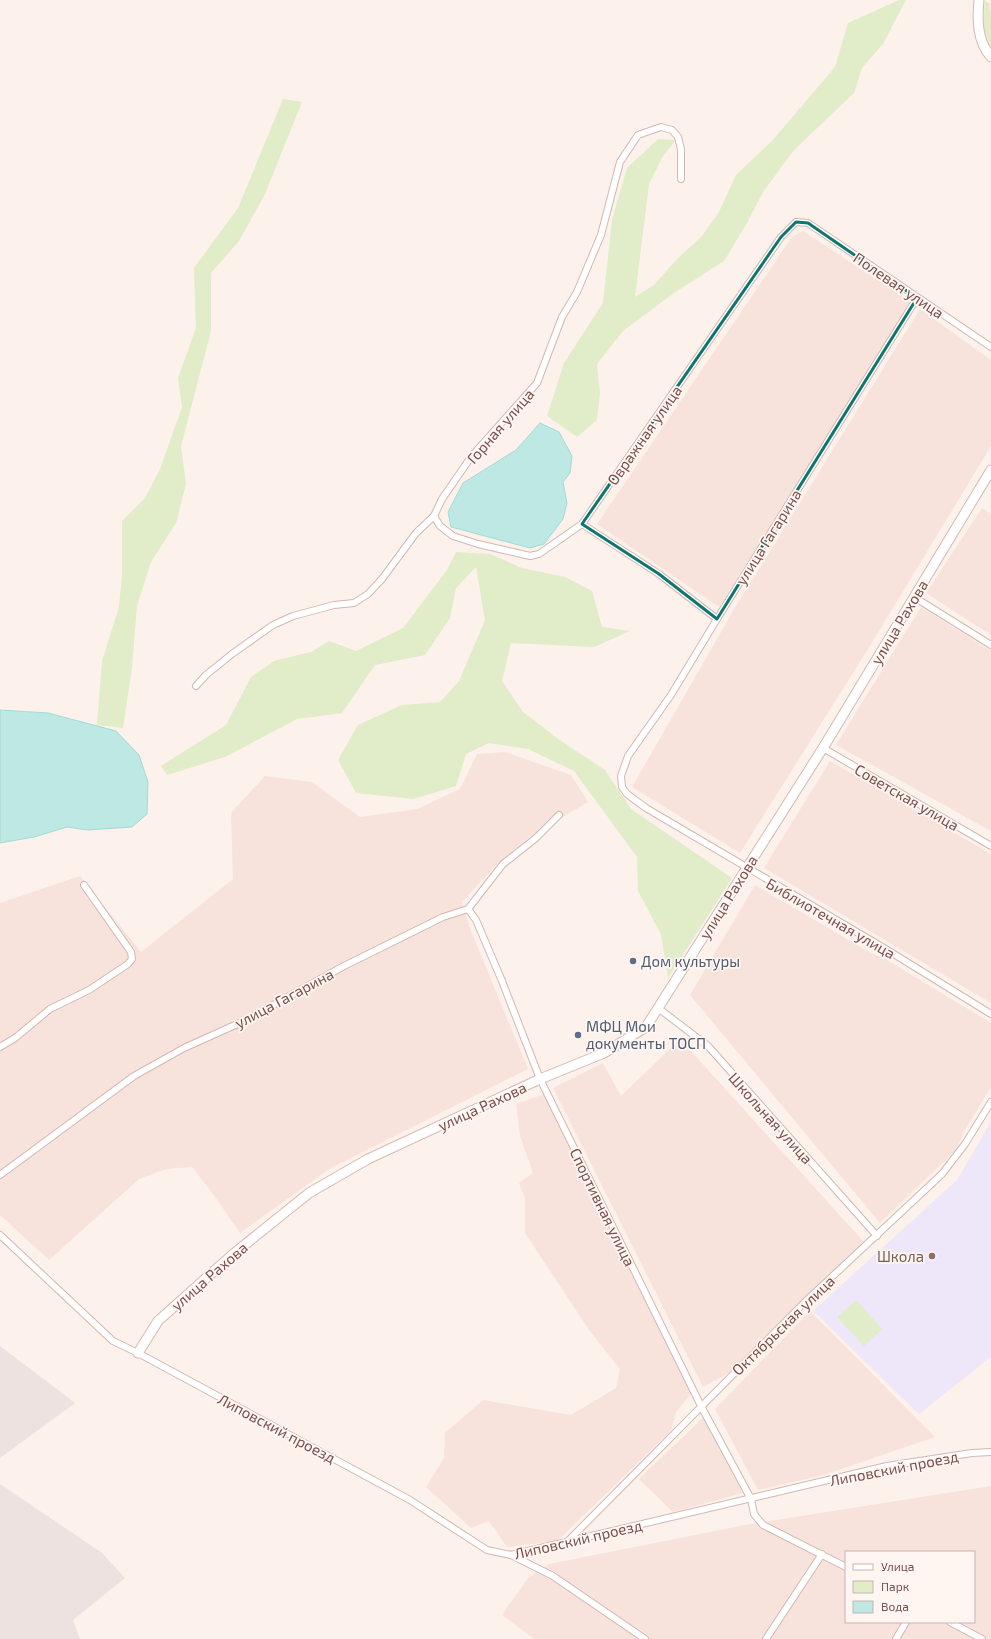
<svg xmlns="http://www.w3.org/2000/svg" width="991" height="1639" font-family="'Exo 2',sans-serif">
<rect width="100%" height="100%" fill="#fdf1eb"/>
<g fill="#f7e3dc" fill-rule="evenodd">
<polygon points="803,231 912,303 719,607 597,524 792,237"/>
<polygon points="920,309 991,360 991,446 873,641 740,853 632,787 733,611"/>
<polygon points="982,508 991,514 991,635 926,593"/>
<polygon points="921,607 991,651 991,831 836,745"/>
<polygon points="505,752 571,775 588,802 528,838 498,863 462,902 471,931 528,1069 329,1169 240,1233 216,1198 192,1167 166,1169 139,1179 49,1260 0,1215 0,903 80,876 141,952 233,879 231,813 265,776 312,782 360,817 417,809 460,789 477,754"/>
<polygon points="830,761 991,854 991,1003 764,868"/>
<polygon points="755,885 869,952 887,960 991,1023 991,1087 965,1130 956,1150 880,1223 690,995"/>
<polygon points="680,1039 864,1242 740,1367 703,1387 553,1088 603,1063 621,1096"/>
<polygon points="544,1094 691,1394 676,1412 671,1431 557,1541 507,1547 489,1521 471,1528 426,1487 444,1458 445,1433 483,1400 571,1415 616,1388 620,1369 589,1330 525,1233 525,1198 519,1183 533,1173 520,1136 516,1104"/>
<polygon points="810,1311 935,1437 824,1475 758,1490 715,1409"/>
<polygon points="705,1416 743,1493 673,1512 639,1479"/>
<path d="M991,1486V1639H534L502,1615L528,1578L549,1564L745,1525ZM846,1552H974V1622H846Z"/>
</g>
<g fill="#ede2e0">
<polygon points="0,1346 75,1403 0,1458"/>
<polygon points="0,1484 102,1553 125,1578 73,1620 80,1639 0,1639"/>
</g>
<polygon fill="#eee7fa" points="991,1122 991,1357 919,1414 813,1311 957,1180"/>
<g fill="#e1ecc8">
<polygon points="899,0 906,0 883,44 862,68 854,93 794,150 763,192 747,223 724,261 674,293 623,331 597,364 600,393 597,420 577,437 547,416 564,363 603,303 612,220 627,168 658,139 676,140 663,156 649,184 635,297 654,285 677,259 702,236 719,212 736,175 772,141 835,67 848,23"/>
<polygon points="985,1 991,4 989,8 991,13 991,49 983,26"/>
<polygon points="283,99 302,102 265,194 239,241 211,273 211,331 181,446 186,484 176,523 151,562 137,606 132,668 123,728 97,725 102,661 119,607 122,574 122,521 145,498 160,469 182,407 178,378 196,328 194,268 238,208"/>
<polygon points="456,552 490,554 522,568 565,577 592,591 602,627 630,631 594,647 511,643 502,681 523,712 561,741 605,770 631,809 732,878 668,978 661,934 638,891 637,857 574,771 528,749 489,743 466,754 456,786 414,799 356,793 338,760 358,725 402,705 440,702 459,681 485,620 476,567 456,588 450,618 425,655 375,665 342,713 297,719 225,757 167,775 161,766 226,725 251,677 274,661 311,652 329,641 356,651 403,628 447,570"/>
<polygon points="856,1300 882,1329 864,1346 837,1317"/>
</g>
<g fill="#bde8e3" stroke="#a3dbd4">
<polygon points="540,423 559,432 572,456 570,473 563,482 567,503 563,519 544,544 530,548 451,527 448,512 463,483 516,450"/>
<polygon points="0,710 48,713 116,731 139,755 148,782 147,814 132,827 87,830 67,827 34,837 0,843"/>
</g>
<g fill="none" stroke-linecap="round" stroke-linejoin="round">
<g stroke="#d3b7b2" stroke-width="8">
<g id="street">
<polyline points="917,298 717,619 671,695 628,756 621,776 622,787 627,794 646,808 884,948 991,1014"/>
<polyline points="434,516 440,526 453,536 478,544 530,556 539,554 582,524"/>
<polyline points="914,597 991,645"/>
<polyline points="717,619 659,574 582,524 781,237 796,222 808,223 991,347"/>
<polyline points="196,686 206,675 232,654 273,625 293,616 334,605 354,603 368,594 382,579 416,533 434,516 442,499 471,457 537,383 562,317 577,292 601,235 620,162 638,135 661,127 672,130 678,137 681,149 681,179"/>
<polyline points="823,748 991,846"/>
<polyline points="468,909 476,920 502,981 540,1079 701,1406 751,1499 754,1514 763,1525 846,1567"/>
<polyline points="658,1008 708,1046 877,1236"/>
<polyline points="0,1047 15,1038 50,1009 89,990 128,964 132,959 131,952 84,885"/>
<polyline points="0,1175 134,1076 184,1048 244,1021 344,966 443,917 468,909 503,864 536,838 559,815"/>
<polyline points="0,1235 113,1341 138,1353 410,1500 487,1550 511,1555 887,1466 972,1453 991,1452"/>
<polyline points="568,1541 805,1302 942,1174 965,1144 991,1102"/>
<polyline points="511,1555 553,1576 645,1639"/>
<polyline points="950,1622 982,1639"/>
<polyline points="766,1639 822,1554"/>
<polyline points="896,1639 906,1622"/>
</g>
</g>
<g stroke="#d8b8b2" stroke-width="11">
<g id="secondary">
<path d="M979,0C977,19 977,41 991,57"/>
<polyline points="138,1353 158,1321 232,1255 309,1193 368,1159 540,1079 604,1053 646,1027 823,748 991,470"/>
</g>
</g>
<use href="#street" stroke="#fff" stroke-width="6"/>
<use href="#secondary" stroke="#fff" stroke-width="9"/>
</g>
<path fill="none" stroke="#0f766e" stroke-width="3" stroke-linejoin="round" d="M796,222L808,223L917,298L717,619L659,574L582,524L781,237Z"/>
<g fill="#5c6f8a" stroke="#fff6f2" stroke-width="1.5">
<circle cx="633" cy="961" r="4"/>
<circle cx="578" cy="1035" r="4"/>
</g>
<circle fill="#8d6e63" stroke="#fff6f2" stroke-width="1.5" cx="932" cy="1256" r="4"/>
<g text-anchor="middle" dominant-baseline="central" stroke-width="3.5" stroke-linejoin="round" paint-order="stroke">
<g font-size="15" fill="#7a4f4c" stroke="#fff6f2">
<text transform="translate(899 285) rotate(34)">Полевая улица</text>
<text transform="translate(500 426) rotate(-49)">Горная улица</text>
<text transform="translate(644 435) rotate(-55)">Овражная улица</text>
<text transform="translate(768 537) rotate(-58)">улица Гагарина</text>
<text transform="translate(899 622) rotate(-59)">улица Рахова</text>
<text transform="translate(907 797) rotate(30)">Советская улица</text>
<text transform="translate(728 897) rotate(-58)">улица Рахова</text>
<text transform="translate(831 918) rotate(30)">Библиотечная улица</text>
<text transform="translate(284 998) rotate(-28)">улица Гагарина</text>
<text transform="translate(482 1106) rotate(-25)">улица Рахова</text>
<text transform="translate(771 1118) rotate(48)">Школьная улица</text>
<text transform="translate(603 1207) rotate(64)">Спортивная улица</text>
<text transform="translate(209 1276) rotate(-41)">улица Рахова</text>
<text transform="translate(783 1325) rotate(-44)">Октябрьская улица</text>
<text transform="translate(277 1428) rotate(28)">Липовский проезд</text>
<text transform="translate(894 1468) rotate(-11)">Липовский проезд</text>
<text transform="translate(578 1539) rotate(-13)">Липовский проезд</text>
</g>
<g font-size="15" fill="#4e5e75" stroke="#fff6f2" text-anchor="start">
<text x="641" y="961">Дом культуры</text>
<text x="586" y="1026">МФЦ Мои<tspan x="586" dy="17">документы ТОСП</tspan></text>
</g>
<g font-size="15" fill="#785e54" stroke="#fff6f2" text-anchor="end">
<text x="924" y="1256">Школа</text>
</g>
</g>
<rect x="845" y="1551" width="130" height="72" fill="#fff6f2" stroke="#cab3b0"/>
<rect x="853" y="1564" width="20" height="6" fill="#ffffff" stroke="#cab3b0"/>
<text x="881" y="1571" font-size="12" fill="#7a4f4c">Улица</text>
<rect x="853" y="1581" width="20" height="12" fill="#e1ecc8" stroke="#cab3b0"/>
<text x="881" y="1591" font-size="12" fill="#7a4f4c">Парк</text>
<rect x="853" y="1601" width="20" height="12" fill="#bde8e3" stroke="#cab3b0"/>
<text x="881" y="1611" font-size="12" fill="#7a4f4c">Вода</text>
</svg>
